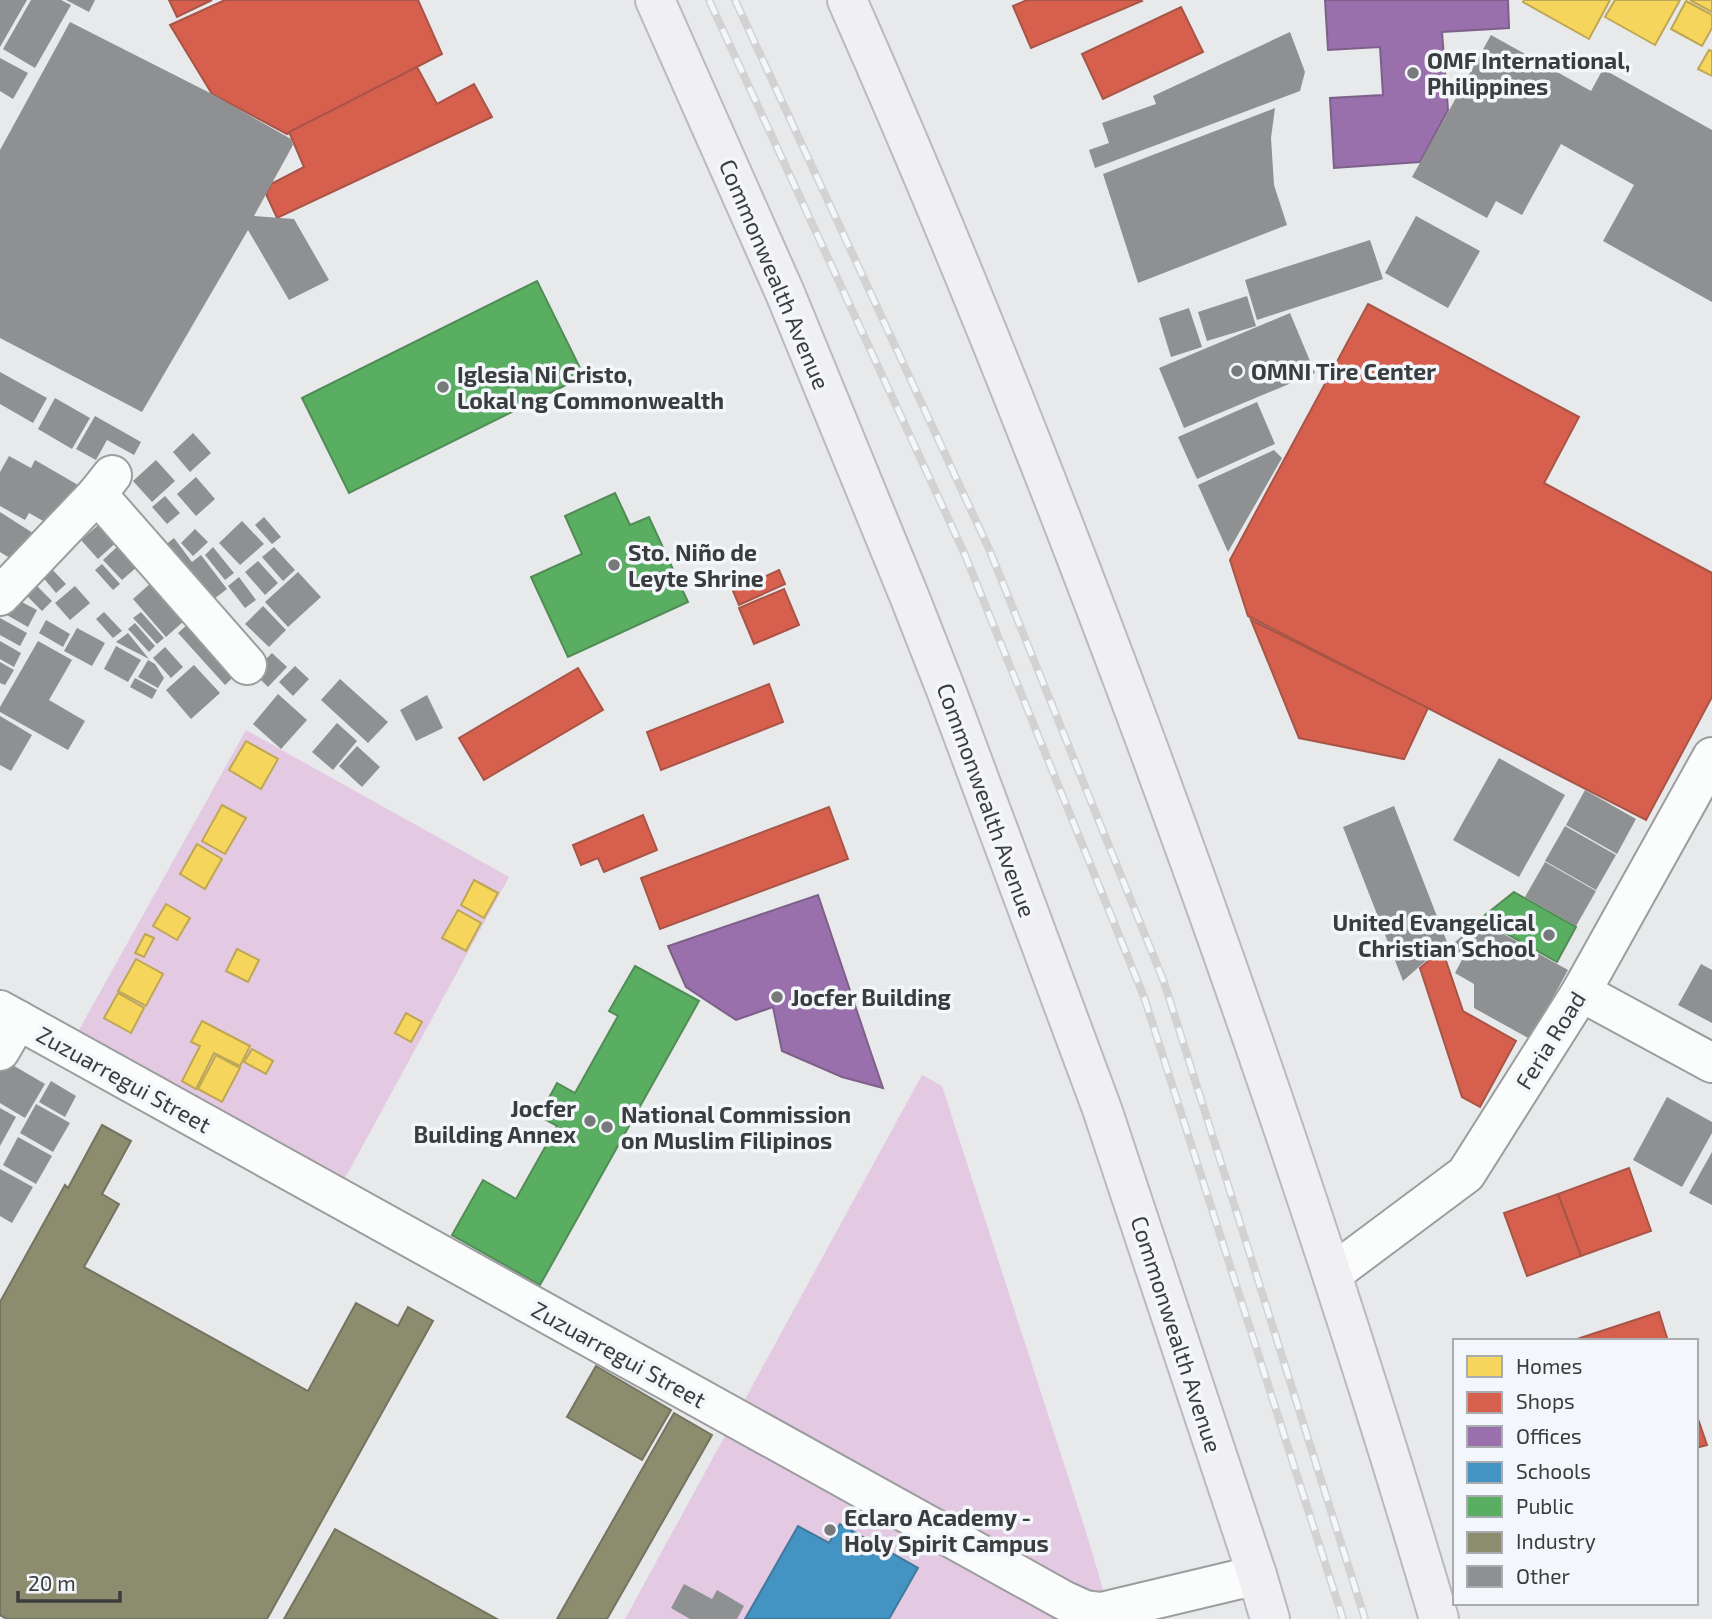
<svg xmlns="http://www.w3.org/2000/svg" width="1712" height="1619" font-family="'Exo 2',sans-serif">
<rect width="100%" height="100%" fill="#e7e9eb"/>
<g fill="#e3c9e2">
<polygon points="246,730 509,877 344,1180 79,1030"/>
<polygon points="922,1075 942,1086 1085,1529 1112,1619 625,1619"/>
</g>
<g fill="#f6d55c" stroke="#bea753" stroke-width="2">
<polygon points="1524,0 1610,0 1589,39 1523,2"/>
<polygon points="1615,0 1680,0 1655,45 1605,17"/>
<polygon points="1690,0 1712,0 1712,12"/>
<polygon points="1686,1 1712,15 1712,28 1702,46 1671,29"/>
<polygon points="1709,50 1712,51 1712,76 1698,69"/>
<polygon points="246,741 278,759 261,789 229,770"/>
<polygon points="222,805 246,818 225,854 202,841"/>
<polygon points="197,844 222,859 205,889 180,874"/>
<polygon points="474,880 498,893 484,918 461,905"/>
<polygon points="166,904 190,918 177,940 153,926"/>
<polygon points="458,910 481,923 466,951 442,938"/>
<polygon points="145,934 154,938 144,957 135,953"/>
<polygon points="237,949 259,960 248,982 226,971"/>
<polygon points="136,959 163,974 146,1006 118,991"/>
<polygon points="118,993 144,1008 131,1033 104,1018"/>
<polygon points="406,1013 422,1022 411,1042 395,1033"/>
<polygon points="202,1021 250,1046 240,1066 214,1053 196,1089 182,1081 200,1046 191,1042"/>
<polygon points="252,1049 273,1061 266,1074 244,1062"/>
<polygon points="216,1055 240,1068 222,1102 198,1089"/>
</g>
<g fill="#d6604d" stroke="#a85548" stroke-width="2">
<polygon points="169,0 212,0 177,17"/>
<polygon points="225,0 418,0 442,54 287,134 212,94 170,25"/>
<polygon points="1027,0 1141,0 1142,1 1031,48 1013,6"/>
<polygon points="1181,7 1203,52 1103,99 1082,54"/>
<polygon points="417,67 437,104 474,84 492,117 277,218 266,194 271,184 304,167 289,132"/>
<polygon points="1368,304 1579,417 1544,483 1712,573 1712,697 1646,820 1248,616 1230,560"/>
<polygon points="779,570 785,584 739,605 733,591"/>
<polygon points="784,589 799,625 754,644 739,608"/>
<polygon points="1251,620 1428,708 1404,759 1299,738"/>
<polygon points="578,668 603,710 484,780 459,738"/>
<polygon points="769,684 783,722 661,770 647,732"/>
<polygon points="829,807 848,859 660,929 641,878"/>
<polygon points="643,815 657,850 604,872 598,858 581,865 573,845"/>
<polygon points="1442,949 1463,1011 1516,1041 1480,1107 1462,1097 1420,968"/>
<polygon points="1629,1168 1651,1231 1581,1256 1558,1194"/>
<polygon points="1558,1194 1581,1256 1527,1276 1504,1213"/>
<polygon points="1659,1312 1668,1341 1571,1341"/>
<polygon points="1696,1413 1707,1445 1696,1448"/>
</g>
<g fill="#9970ab" stroke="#7d608a" stroke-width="2">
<polygon points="1325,0 1508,0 1509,28 1442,32 1448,110 1420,162 1334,168 1330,98 1383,95 1380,47 1328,50"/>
<polygon points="818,895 870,1050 883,1088 842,1077 782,1051 773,1007 736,1020 686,987 668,946"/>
</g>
<polygon fill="#4393c3" stroke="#41799b" stroke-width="2" points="840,1524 918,1568 889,1619 745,1619 798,1526 829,1543"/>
<g fill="#5aae61" stroke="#518c56" stroke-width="2">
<polygon points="537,281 584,376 349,493 302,398"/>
<polygon points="615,493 630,525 649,517 688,602 568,657 531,577 582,554 565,516"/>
<polygon points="1514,892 1576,927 1557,962 1480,919"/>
<polygon points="635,966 699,1001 540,1285 452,1235 483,1180 516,1199 557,1126 539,1116 557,1083 575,1093 618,1016 609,1011"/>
</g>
<g fill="#8c8c6e" stroke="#747460" stroke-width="2">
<polygon points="102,1125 131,1141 102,1194 119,1204 84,1267 308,1391 356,1303 398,1326 408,1307 433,1321 267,1619 7,1619 0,1615 0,1302 65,1185 68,1188"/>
<polygon points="596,1366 671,1410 642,1460 567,1417"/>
<polygon points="674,1413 712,1435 607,1619 557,1619"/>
<polygon points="335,1529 497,1619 284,1619"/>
</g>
<g fill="#8e9091">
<polygon points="0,0 27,0 0,47"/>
<polygon points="31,0 61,0 71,5 35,68 3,49"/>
<polygon points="66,0 95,0 89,12"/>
<polygon points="70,22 212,94 291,139 293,145 254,216 294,219 329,280 289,300 248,230 142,412 0,338 0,150"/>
<polygon points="1290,32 1305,72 1300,91 1095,168 1089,150 1109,143 1102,123 1156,104 1153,96"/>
<polygon points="1491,35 1591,91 1603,69 1712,130 1712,302 1603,241 1634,185 1561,144 1522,215 1496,201 1487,218 1412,177"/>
<polygon points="0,58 28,73 13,99 0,91"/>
<polygon points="1275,108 1271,138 1274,185 1287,225 1138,283 1103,174"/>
<polygon points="1416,216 1480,251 1448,308 1385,273"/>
<polygon points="1370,240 1383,279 1257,320 1245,280"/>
<polygon points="1247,296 1256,326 1207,341 1198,312"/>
<polygon points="1189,308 1202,347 1171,357 1159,318"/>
<polygon points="1290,313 1315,373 1184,428 1159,368"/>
<polygon points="0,372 47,398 33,423 0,404"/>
<polygon points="55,398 90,418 72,449 38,429"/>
<polygon points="1257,402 1275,444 1197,479 1178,437"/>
<polygon points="95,416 141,442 134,455 107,440 96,460 76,449"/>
<polygon points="193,433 211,453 190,472 173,452"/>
<polygon points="1274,450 1282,458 1228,552 1198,485"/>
<polygon points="9,456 31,468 35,460 78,485 54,527 29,513 25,520 0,506 0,472"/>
<polygon points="156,460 175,481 152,502 133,481"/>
<polygon points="196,477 215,499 196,516 177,494"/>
<polygon points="165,496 180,513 167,524 152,507"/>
<polygon points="0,512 36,535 18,563 0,552"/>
<polygon points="264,517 281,537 272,544 255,525"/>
<polygon points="103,521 120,539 98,559 81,540"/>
<polygon points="242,521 264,544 240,565 219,543"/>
<polygon points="195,529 208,542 193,556 181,543"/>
<polygon points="174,538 192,562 201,555 227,589 210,602 159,550"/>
<polygon points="119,545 138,566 122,580 103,560"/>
<polygon points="213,547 234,573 225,580 205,555"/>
<polygon points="274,547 295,570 283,581 262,557"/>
<polygon points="258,561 278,583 265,595 245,572"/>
<polygon points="102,564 120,584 113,590 95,570"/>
<polygon points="50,567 66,584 56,593 41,575"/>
<polygon points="298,572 321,597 288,627 265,602"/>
<polygon points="161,574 194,612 166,637 133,599"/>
<polygon points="239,577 256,600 245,608 228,586"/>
<polygon points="33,582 52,601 42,611 23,592"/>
<polygon points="75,586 90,603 70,620 55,603"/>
<polygon points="14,598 37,610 28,627 5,614"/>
<polygon points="263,606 286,630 269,647 245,624"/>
<polygon points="104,612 122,631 113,638 96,619"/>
<polygon points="141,612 164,638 157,644 133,618"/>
<polygon points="198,615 244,667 225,685 178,633"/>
<polygon points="0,618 27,633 20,646 0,635"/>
<polygon points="46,620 70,634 63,647 39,633"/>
<polygon points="135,623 155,646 149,652 128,629"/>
<polygon points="77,628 105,643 92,666 64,651"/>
<polygon points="128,633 149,659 116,642"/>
<polygon points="0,641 21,653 14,667 0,659"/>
<polygon points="38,641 72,660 49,700 85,721 68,750 0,712 0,707"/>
<polygon points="116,646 141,660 128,682 104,669"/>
<polygon points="165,647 183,667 171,678 153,658"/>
<polygon points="272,653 287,667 268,687 253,672"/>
<polygon points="148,660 155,664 164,678 158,688 138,677"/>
<polygon points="0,662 14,670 5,685 0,683"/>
<polygon points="194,665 220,693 191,719 166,690"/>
<polygon points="295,666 309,679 293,696 279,682"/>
<polygon points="135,678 157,690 152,699 130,687"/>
<polygon points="340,679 388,722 368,743 321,700"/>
<polygon points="278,694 307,720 281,749 253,724"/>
<polygon points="427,695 443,728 416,741 400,710"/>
<polygon points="0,716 32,735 11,771 0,765"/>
<polygon points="337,723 357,741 333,770 312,752"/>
<polygon points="357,746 380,767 362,787 339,766"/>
<polygon points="1499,758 1565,795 1519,877 1453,840"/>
<polygon points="1585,790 1636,819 1617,854 1566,825"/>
<polygon points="1394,806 1447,942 1403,981 1343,827"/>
<polygon points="1565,826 1616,855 1596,890 1545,861"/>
<polygon points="1545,862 1596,891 1576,926 1525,897"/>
<polygon points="1480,921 1568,970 1530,1039 1474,1008 1474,984 1455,973 1464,956 1449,947"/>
<polygon points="1701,964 1712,970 1712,1023 1678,1005"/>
<polygon points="4,1060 45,1084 25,1118 0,1103 0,1067"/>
<polygon points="51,1081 76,1096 65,1117 39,1102"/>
<polygon points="1667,1097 1712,1122 1712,1133 1682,1187 1633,1160"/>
<polygon points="36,1104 70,1123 53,1152 20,1133"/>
<polygon points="0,1108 16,1117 0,1146"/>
<polygon points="18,1137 52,1156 36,1184 3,1165"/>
<polygon points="1712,1152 1712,1205 1689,1193"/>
<polygon points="0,1169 33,1187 12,1223 0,1216"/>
<polygon points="684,1584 712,1599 717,1590 744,1606 737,1619 690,1619 671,1608"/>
</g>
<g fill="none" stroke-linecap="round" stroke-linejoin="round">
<g stroke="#9c9d9f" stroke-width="42">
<g id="minor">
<polyline points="97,494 247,665"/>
<polyline points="0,596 97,494 112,475"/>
<polyline points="1581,992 1712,1063"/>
<polyline points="0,1010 1065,1601 1085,1610 1102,1612 1257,1575"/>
<polyline points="0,1051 18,1020"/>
<polyline points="1332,1274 1466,1174 1581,992 1712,757"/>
</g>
</g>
<g stroke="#bab9c3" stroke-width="42">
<g id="major">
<polyline points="655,0 785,293 910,598 948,695 1102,1109 1257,1575 1270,1619"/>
<path d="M847,0C951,235 1046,474 1136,715C1247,1013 1349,1314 1439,1619"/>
</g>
</g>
<use href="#minor" stroke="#fbfcfc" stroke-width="38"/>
<use href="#major" stroke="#f0eff4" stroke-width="38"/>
<g stroke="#d2d2d2" stroke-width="8">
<g id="rail">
<polyline points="709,0 965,555 1144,997 1343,1619"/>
<polyline points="735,0 989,549 1164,982 1365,1619"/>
</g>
</g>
<use href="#rail" stroke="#f3f6fa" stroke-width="5" stroke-dasharray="16" stroke-linecap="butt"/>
</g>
<g fill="#77797b" stroke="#f3f6fa" stroke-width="2.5">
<circle cx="1413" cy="73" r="7"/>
<circle cx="1237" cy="371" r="7"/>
<circle cx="443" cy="387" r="7"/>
<circle cx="614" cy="565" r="7"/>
<circle cx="1549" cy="935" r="7"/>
<circle cx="777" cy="997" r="7"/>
<circle cx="590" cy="1121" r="7"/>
<circle cx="607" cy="1127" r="7"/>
<circle cx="830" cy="1530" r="7"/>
</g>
<g text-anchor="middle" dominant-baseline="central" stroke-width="7" stroke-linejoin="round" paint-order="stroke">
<g font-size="23" font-weight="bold" fill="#3b3c3e" stroke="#f3f6fa" text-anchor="start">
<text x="1427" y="60">OMF International,<tspan x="1427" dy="26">Philippines</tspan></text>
<text x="1251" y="371">OMNI Tire Center</text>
<text x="457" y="374">Iglesia Ni Cristo,<tspan x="457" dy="26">Lokal ng Commonwealth</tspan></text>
<text x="628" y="552">Sto. Niño de<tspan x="628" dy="26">Leyte Shrine</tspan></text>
<text x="1535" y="922" text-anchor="end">United Evangelical<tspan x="1535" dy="26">Christian School</tspan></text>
<text x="791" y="997">Jocfer Building</text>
<text x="576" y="1108" text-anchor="end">Jocfer<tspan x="576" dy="26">Building Annex</tspan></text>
<text x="621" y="1114">National Commission<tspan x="621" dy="26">on Muslim Filipinos</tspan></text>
<text x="844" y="1517">Eclaro Academy -<tspan x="844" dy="26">Holy Spirit Campus</tspan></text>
</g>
<g font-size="23" fill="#3b3c3e" stroke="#f3f6fa">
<text transform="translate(775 274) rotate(67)">Commonwealth Avenue</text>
<text transform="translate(987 800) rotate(70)">Commonwealth Avenue</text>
<text transform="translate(1550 1040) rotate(-58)">Feria Road</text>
<text transform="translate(124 1079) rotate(29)">Zuzuarregui Street</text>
<text transform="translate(1177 1334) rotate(72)">Commonwealth Avenue</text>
<text transform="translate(619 1354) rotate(29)">Zuzuarregui Street</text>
</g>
</g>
<rect x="1453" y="1339" width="245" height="266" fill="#f3f6fa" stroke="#a9acaf" stroke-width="2"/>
<rect x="1467" y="1356" width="35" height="21" fill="#f6d55c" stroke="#a9acaf" stroke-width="2"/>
<text x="1516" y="1374" font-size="21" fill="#3b3c3e">Homes</text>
<rect x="1467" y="1392" width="35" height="21" fill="#d6604d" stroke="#a9acaf" stroke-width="2"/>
<text x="1516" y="1409" font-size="21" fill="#3b3c3e">Shops</text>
<rect x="1467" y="1426" width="35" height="21" fill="#9970ab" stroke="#a9acaf" stroke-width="2"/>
<text x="1516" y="1444" font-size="21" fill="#3b3c3e">Offices</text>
<rect x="1467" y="1462" width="35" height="21" fill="#4393c3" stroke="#a9acaf" stroke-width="2"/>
<text x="1516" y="1479" font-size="21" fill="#3b3c3e">Schools</text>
<rect x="1467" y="1496" width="35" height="21" fill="#5aae61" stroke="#a9acaf" stroke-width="2"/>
<text x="1516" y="1514" font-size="21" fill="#3b3c3e">Public</text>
<rect x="1467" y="1532" width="35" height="21" fill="#8c8c6e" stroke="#a9acaf" stroke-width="2"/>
<text x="1516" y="1549" font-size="21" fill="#3b3c3e">Industry</text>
<rect x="1467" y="1566" width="35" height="21" fill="#8e9091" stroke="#a9acaf" stroke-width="2"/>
<text x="1516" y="1584" font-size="21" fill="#3b3c3e">Other</text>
<path d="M18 1591v10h102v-10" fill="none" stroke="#3b3c3e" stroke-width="3.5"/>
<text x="28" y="1591" font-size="21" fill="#3b3c3e" stroke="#f3f6fa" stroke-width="5" paint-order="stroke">20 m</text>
</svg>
